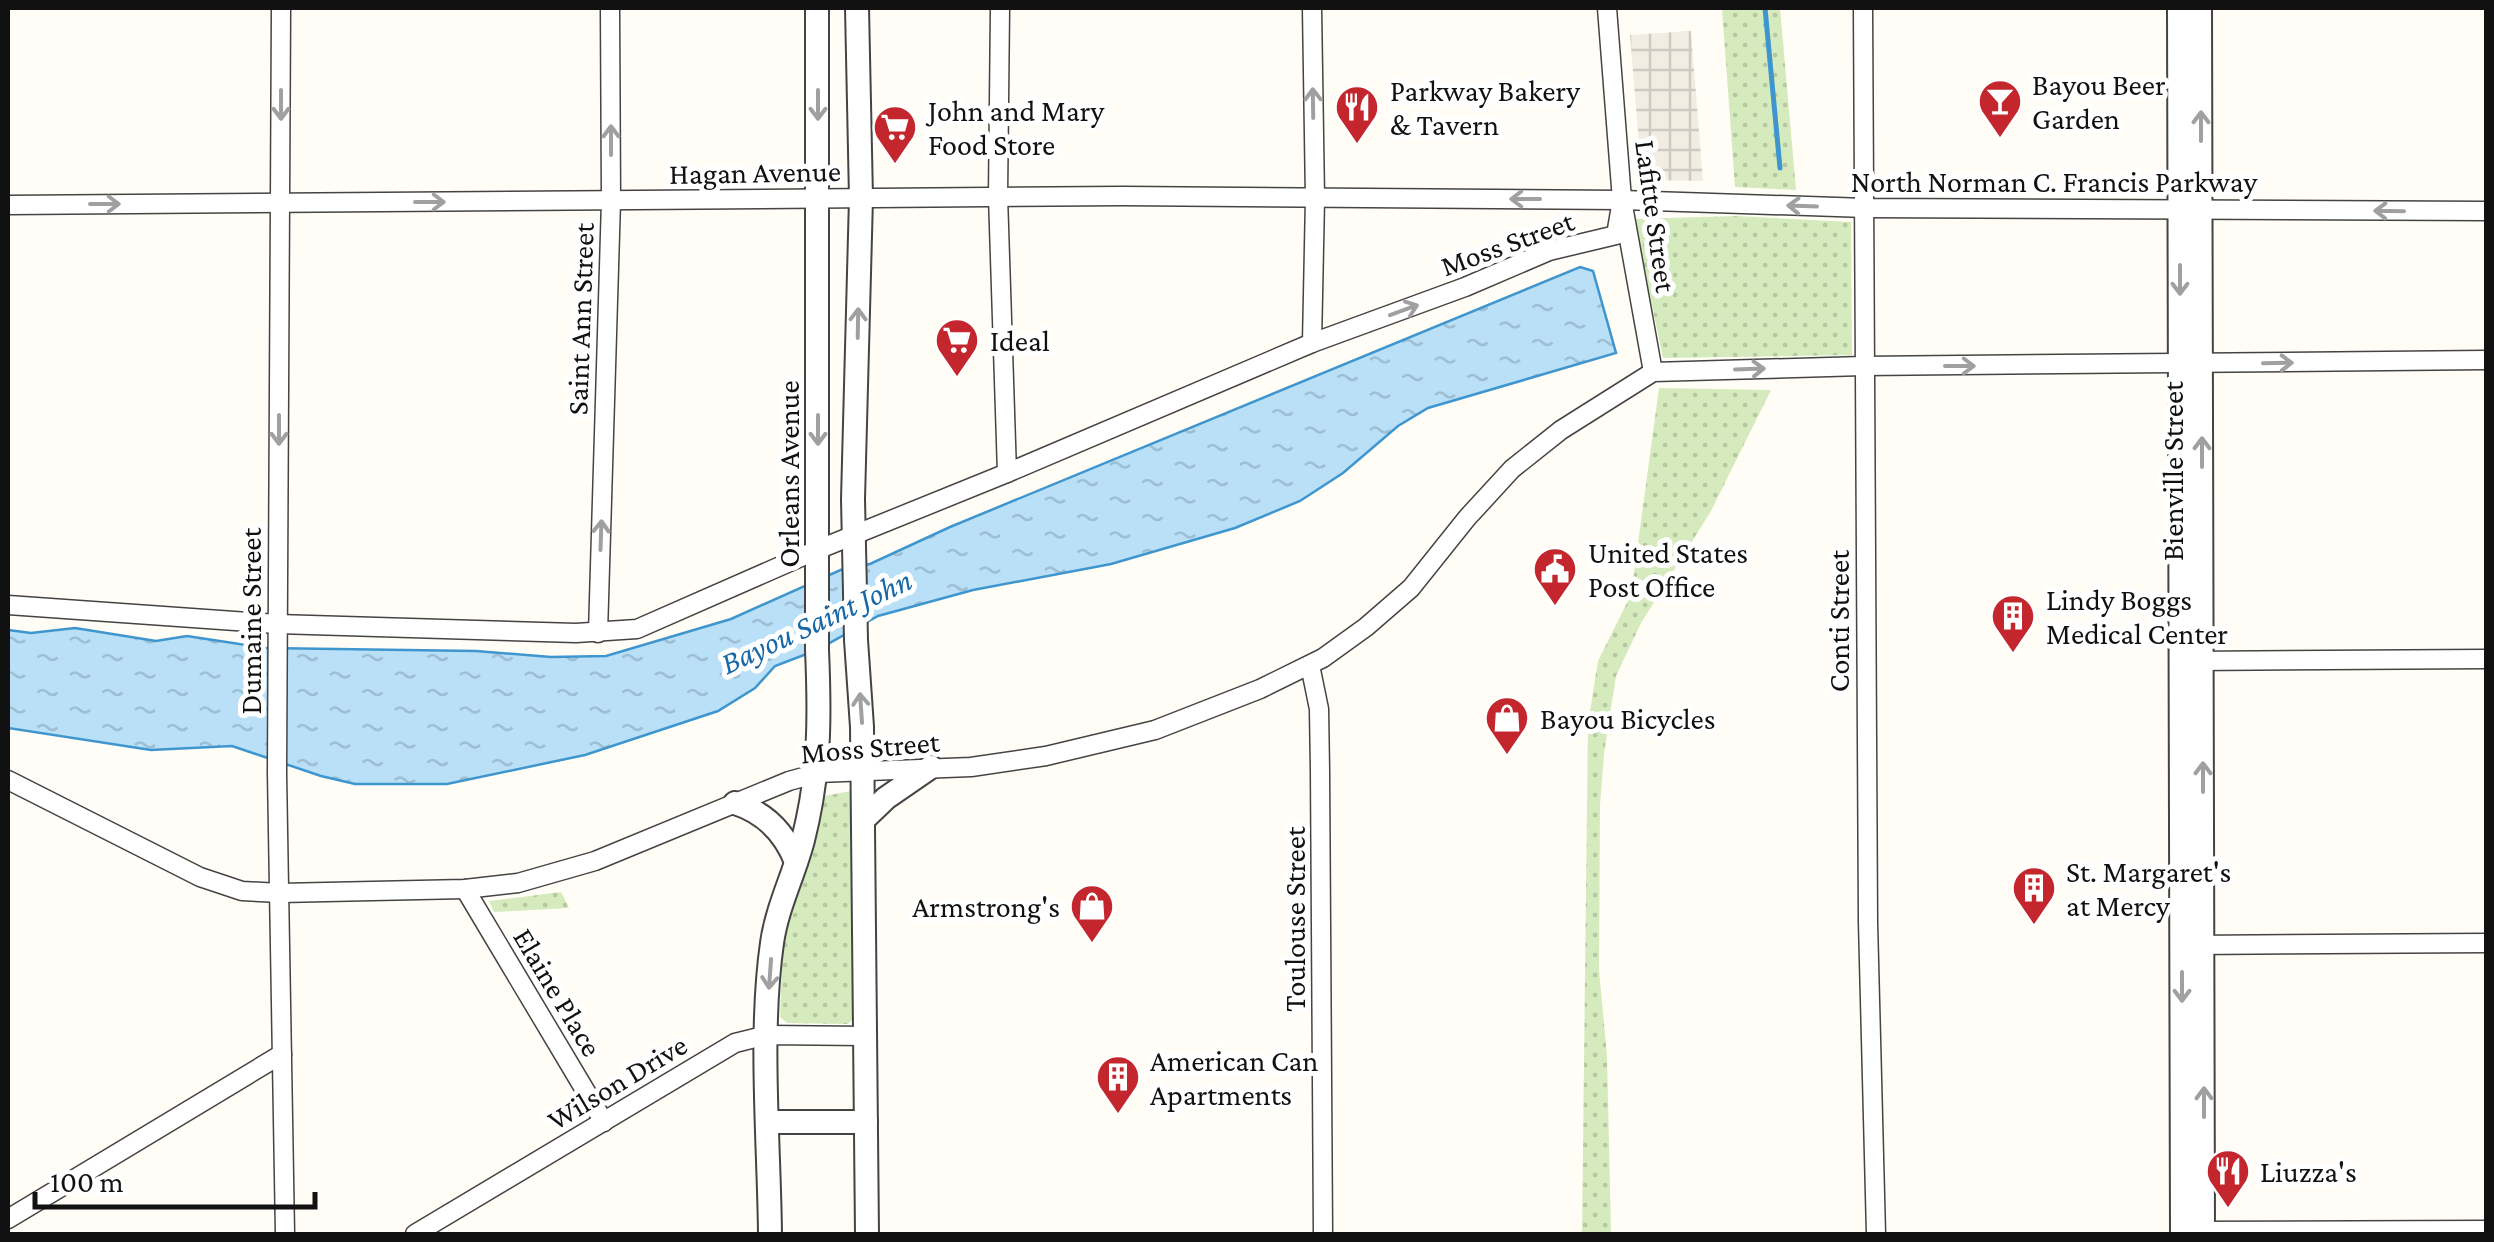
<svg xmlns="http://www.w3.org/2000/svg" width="2494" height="1242" font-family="'Crimson Pro',serif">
<defs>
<pattern id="grass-dots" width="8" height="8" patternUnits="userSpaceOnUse" patternTransform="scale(2.5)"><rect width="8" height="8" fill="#d5ebbd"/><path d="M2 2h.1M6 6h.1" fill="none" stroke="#b6c8a1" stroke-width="1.8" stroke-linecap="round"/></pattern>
<pattern id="plaza-grid" width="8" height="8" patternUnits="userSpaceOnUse" patternTransform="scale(2.5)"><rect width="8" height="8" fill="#f1ede2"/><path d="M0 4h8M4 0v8" fill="none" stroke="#cecac1"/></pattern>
<pattern id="water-ripples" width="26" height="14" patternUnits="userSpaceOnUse" patternTransform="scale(2.5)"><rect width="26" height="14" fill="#b9e0f7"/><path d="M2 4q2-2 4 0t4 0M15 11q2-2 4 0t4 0" fill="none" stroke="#9ebfd3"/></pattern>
</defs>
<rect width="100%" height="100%" fill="#fffdf5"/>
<g fill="url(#grass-dots)">
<polygon points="1722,8 1780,8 1796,190 1735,187"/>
<polygon points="1737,216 1851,222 1852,355 1663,358 1634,219"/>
<polygon points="1659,388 1771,390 1711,511 1641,623 1616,676 1604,753 1600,805 1599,970 1607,1056 1611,1234 1582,1234 1588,724 1598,661 1631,595"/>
<polygon points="851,791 853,796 854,1018 848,1024 787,1023 780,1017 783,935 824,796"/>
<polygon points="561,892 569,908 494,912 489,901"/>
</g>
<polygon fill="url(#plaza-grid)" points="1691,31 1703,181 1642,180 1630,35"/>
<polygon fill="url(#water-ripples)" stroke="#3f96cf" stroke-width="2.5" points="1580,267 1593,271 1616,353 1428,408 1398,426 1343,473 1300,501 1235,528 1111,564 973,590 878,616 817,650 775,666 755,688 718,711 585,755 447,784 355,784 321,776 232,746 151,750 8,728 8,630 31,633 75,628 156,641 187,636 266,648 476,651 551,657 606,656 731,619 845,568 870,564 950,527"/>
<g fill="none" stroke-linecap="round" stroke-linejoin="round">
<polyline stroke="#3f96cf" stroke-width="5" points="1765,8 1780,168"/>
<g stroke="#444" stroke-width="21">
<g id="minor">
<polyline points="281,8 277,773 285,1234"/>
<polyline points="1000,8 998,196 1007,473"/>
<polyline points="1312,8 1315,199 1312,343"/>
<polyline points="1607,8 1622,200 1653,372"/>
<polyline points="1863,8 1868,922 1876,1234"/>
<polyline points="8,205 1123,196 1622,200 1866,208 2486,211"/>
<polyline points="8,605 277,624 576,633 637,629 817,550 1007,473 1312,343 1465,287 1549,251 1616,235 1622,200"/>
<polyline points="598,633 611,201 610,8"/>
<polyline points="2192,661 2486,659"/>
<polyline points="1310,665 1319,709 1320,771 1323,1234"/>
<polyline points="8,780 200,877 242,891 280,893 465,889 518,883 595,861 789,781 818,773 971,767 1046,756 1155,730 1260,689 1323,658 1366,627 1411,588 1467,518 1512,469 1561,430 1653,372 1863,366 2486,360"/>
<polyline points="465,889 604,1122"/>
<polyline points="2192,945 2486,943"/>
<polyline points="8,1219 282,1054"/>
<polyline points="2192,1231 2486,1230"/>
<polyline points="415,1234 735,1043 767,1035 865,1036"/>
</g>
</g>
<g stroke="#444" stroke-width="26">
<g id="tertiary">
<polyline points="857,8 861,198 853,499 856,640 862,727 867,1234"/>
<polyline points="2179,8 2182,1234"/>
<polyline points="2200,8 2203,1234"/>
<path d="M735,803C766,813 785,833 796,862"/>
<polyline points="863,820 886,798 931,767"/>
<polyline points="768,1122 866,1122"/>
<path d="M770,1234C769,1142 759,1034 772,943C777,907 794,875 803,840C820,773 820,718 817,650V8"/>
</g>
</g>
<use href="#minor" stroke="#fff" stroke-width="18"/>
<use href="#tertiary" stroke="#fff" stroke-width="22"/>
</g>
<defs><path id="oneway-shaft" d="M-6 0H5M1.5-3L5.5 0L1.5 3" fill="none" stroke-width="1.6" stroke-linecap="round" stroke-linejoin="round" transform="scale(2.5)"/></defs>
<g stroke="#a0a0a0">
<use href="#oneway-shaft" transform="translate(1313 103) rotate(-91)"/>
<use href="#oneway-shaft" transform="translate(281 105) rotate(90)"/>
<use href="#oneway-shaft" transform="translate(818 105) rotate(90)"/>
<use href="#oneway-shaft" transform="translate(2201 126) rotate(-90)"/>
<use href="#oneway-shaft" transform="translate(611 140) rotate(-90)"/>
<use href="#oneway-shaft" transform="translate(1525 199) rotate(-180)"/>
<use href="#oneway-shaft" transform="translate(430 202)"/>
<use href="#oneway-shaft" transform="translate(105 204)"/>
<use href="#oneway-shaft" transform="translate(1802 206) rotate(-178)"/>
<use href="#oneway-shaft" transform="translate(2389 211) rotate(-179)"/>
<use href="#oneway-shaft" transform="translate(2180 280) rotate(90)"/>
<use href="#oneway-shaft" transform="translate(1404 310) rotate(-20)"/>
<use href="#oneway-shaft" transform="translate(858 323) rotate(-89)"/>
<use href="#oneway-shaft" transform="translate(2278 363) rotate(-1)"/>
<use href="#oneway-shaft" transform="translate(1960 366)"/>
<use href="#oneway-shaft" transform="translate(1750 369) rotate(-2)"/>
<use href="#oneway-shaft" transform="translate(279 430) rotate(90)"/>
<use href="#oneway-shaft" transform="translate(818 430) rotate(90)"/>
<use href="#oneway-shaft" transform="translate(2202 452) rotate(-90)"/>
<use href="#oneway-shaft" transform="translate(601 535) rotate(-88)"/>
<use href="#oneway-shaft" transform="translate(861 708) rotate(-94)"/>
<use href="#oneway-shaft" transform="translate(2203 777) rotate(-90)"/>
<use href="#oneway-shaft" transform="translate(770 974) rotate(94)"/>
<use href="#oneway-shaft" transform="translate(2182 987) rotate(90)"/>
<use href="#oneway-shaft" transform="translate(2204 1102) rotate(-90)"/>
</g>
<defs>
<g id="bar-pin" transform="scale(2.25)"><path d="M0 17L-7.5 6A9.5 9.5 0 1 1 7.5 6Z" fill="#c4262e" stroke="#fff"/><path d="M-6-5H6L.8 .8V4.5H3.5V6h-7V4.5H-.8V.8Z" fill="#fff"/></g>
<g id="restaurant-pin" transform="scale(2.25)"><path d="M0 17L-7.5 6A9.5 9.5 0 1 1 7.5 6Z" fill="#c4262e" stroke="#fff"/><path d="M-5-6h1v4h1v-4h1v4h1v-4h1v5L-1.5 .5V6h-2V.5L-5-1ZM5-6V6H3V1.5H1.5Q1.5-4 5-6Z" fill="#fff"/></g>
<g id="supermarket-pin" transform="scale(2.25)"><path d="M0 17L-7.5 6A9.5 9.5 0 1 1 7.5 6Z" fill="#c4262e" stroke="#fff"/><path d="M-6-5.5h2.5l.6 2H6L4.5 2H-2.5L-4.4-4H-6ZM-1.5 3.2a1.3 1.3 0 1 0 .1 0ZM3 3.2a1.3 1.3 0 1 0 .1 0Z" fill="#fff"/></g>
<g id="civic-pin" transform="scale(2.25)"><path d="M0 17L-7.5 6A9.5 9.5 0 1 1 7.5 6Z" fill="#c4262e" stroke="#fff"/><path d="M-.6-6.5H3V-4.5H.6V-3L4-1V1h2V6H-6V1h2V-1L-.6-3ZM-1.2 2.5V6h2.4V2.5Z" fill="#fff"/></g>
<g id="building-pin" transform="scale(2.25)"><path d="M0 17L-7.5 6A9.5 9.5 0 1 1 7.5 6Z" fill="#c4262e" stroke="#fff"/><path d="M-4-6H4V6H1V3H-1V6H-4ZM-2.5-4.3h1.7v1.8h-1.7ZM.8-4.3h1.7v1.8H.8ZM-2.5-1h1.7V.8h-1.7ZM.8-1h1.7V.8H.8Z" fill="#fff"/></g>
<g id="shop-pin" transform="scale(2.25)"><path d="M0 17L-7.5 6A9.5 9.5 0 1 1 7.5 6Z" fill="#c4262e" stroke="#fff"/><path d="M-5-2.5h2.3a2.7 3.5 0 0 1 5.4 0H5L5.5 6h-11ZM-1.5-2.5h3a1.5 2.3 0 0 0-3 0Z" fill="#fff"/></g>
</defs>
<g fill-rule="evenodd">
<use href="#bar-pin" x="2000" y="101"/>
<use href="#restaurant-pin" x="1357" y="107"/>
<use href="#supermarket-pin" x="895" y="127"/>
<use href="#supermarket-pin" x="957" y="340"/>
<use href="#civic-pin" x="1555" y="569"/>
<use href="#building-pin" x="2013" y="616"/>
<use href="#shop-pin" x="1507" y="718"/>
<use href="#building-pin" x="2034" y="888"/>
<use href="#shop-pin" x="1092" y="906"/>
<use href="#building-pin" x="1118" y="1077"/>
<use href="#restaurant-pin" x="2228" y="1171"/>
</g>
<g text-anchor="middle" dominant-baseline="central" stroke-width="10" stroke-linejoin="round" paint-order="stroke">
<g font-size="30" fill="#111" stroke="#fff" text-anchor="start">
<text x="2032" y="84">Bayou Beer<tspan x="2032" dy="34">Garden</tspan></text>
<text x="1390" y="90">Parkway Bakery<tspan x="1390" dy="34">&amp; Tavern</tspan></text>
<text x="928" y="110">John and Mary<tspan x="928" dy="34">Food Store</tspan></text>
<text x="990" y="340">Ideal</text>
<text x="1588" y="552">United States<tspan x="1588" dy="34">Post Office</tspan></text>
<text x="2046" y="599">Lindy Boggs<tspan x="2046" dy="34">Medical Center</tspan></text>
<text x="1540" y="718">Bayou Bicycles</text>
<text x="2066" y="871">St. Margaret's<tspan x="2066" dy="34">at Mercy</tspan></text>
<text x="1060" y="906" text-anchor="end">Armstrong's</text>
<text x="1150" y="1060">American Can<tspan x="1150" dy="34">Apartments</tspan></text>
<text x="2260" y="1171">Liuzza's</text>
</g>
<g font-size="30" fill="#111" stroke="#fff">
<text transform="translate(755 172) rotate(-1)">Hagan Avenue</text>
<text x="2054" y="181">North Norman C. Francis Parkway</text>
<text transform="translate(1656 216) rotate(82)">Lafitte Street</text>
<text transform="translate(1507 243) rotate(-20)">Moss Street</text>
<text transform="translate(580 319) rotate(-88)">Saint Ann Street</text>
<text transform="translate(2172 471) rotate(-90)">Bienville Street</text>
<text transform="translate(788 474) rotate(-90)">Orleans Avenue</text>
<text transform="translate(250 621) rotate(-90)">Dumaine Street</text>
<text transform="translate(1838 621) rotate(-90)">Conti Street</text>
<text transform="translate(870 747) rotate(-5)">Moss Street</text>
<text transform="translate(1294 919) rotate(-90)">Toulouse Street</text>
<text transform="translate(558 992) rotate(59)">Elaine Place</text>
<text transform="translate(617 1082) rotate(-31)">Wilson Drive</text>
</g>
<g font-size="32" font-style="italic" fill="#1768a6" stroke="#fff">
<text transform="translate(816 621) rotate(-25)">Bayou Saint John</text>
</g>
</g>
<rect width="2494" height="1242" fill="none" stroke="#111111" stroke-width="20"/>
<path d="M35 1192v15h280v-15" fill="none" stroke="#111111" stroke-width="5"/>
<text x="50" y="1192" font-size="30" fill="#111111" stroke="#ffffff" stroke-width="8" paint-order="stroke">100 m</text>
</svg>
